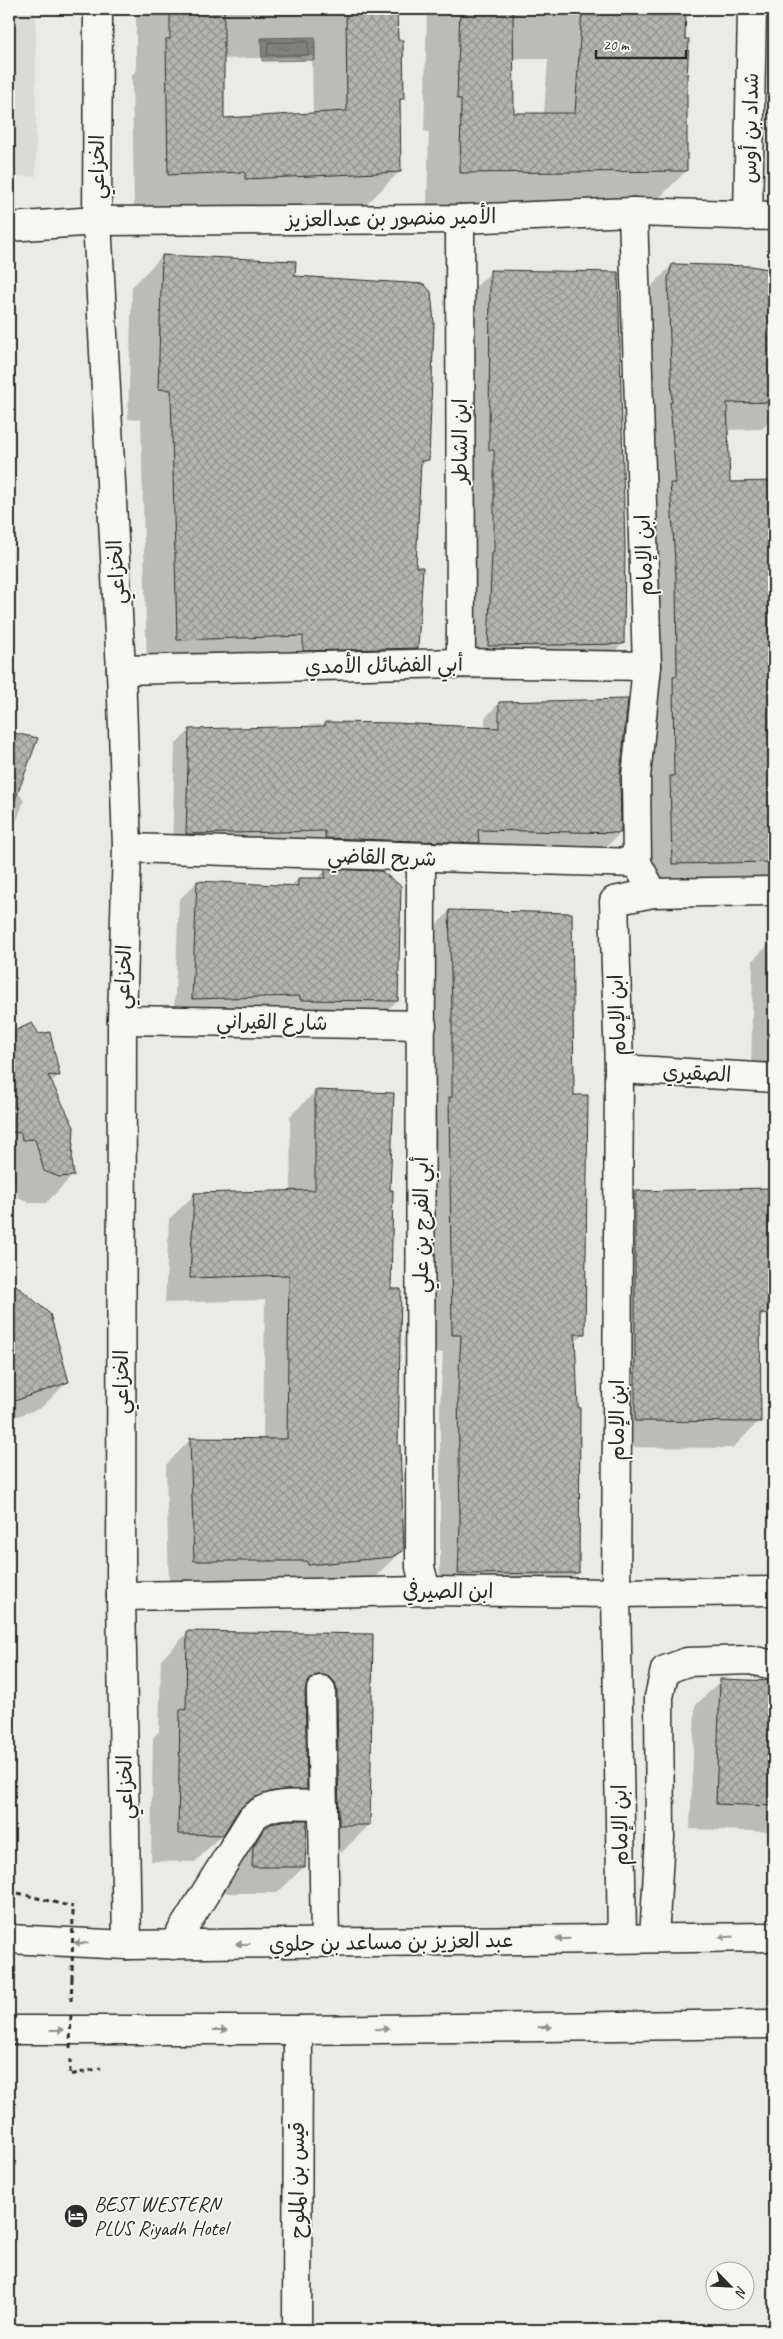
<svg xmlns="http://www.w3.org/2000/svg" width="783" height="2339" font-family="Caveat,'Playpen Sans Arabic',sans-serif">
<defs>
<pattern id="water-ripples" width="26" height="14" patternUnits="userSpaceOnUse" patternTransform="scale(1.25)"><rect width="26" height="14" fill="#a1a19e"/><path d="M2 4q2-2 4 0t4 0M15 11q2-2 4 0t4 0" fill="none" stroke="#838381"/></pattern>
<pattern id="building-cross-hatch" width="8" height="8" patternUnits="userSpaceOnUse" patternTransform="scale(1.25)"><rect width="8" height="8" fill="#b4b4b1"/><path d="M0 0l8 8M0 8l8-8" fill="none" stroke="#939390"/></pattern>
</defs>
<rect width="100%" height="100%" fill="#eaeae6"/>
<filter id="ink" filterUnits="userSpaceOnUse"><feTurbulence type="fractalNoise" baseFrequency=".02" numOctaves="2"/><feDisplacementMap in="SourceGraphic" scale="10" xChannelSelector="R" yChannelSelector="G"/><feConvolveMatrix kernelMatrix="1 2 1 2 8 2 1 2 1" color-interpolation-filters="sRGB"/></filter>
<g filter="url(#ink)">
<polygon fill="#dadad6" points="9,9 36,9 36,176 9,177"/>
<polygon fill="url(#water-ripples)" stroke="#727270" points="315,37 315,60 262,61 261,38"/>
<g fill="#0003" fill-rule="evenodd">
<path d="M136,9H396L402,99L399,102L400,171L365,206L211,213V206L134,208L132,75L136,71ZM312,56L313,114L222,119L224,59Z"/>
<path d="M427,9H685L684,40L686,171L653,204L427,205L429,132L424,131ZM512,59H548L544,114H513Z"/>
<polygon points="771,9 774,9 774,203 772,203 768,15"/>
<polygon points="162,256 294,277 428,459 420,467 415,569 417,648 386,678 147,670 141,420 128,419 132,287"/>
<polygon points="672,265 751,267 774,271 774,418 762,429 727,430 728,483 774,482 774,885 644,892 644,294"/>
<polygon points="491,272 622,644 588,678 454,680 458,588 456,306"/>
<polygon points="499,703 619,775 620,833 605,848 475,845 172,848 175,745 190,730 321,727 325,723 485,729 485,718"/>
<polygon points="9,733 37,739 17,791 24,801 17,820 9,828"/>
<polygon points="325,871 397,1001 379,1018 174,1016 179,900 197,882 290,887 298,879 317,879"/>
<polygon points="450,911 573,1096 584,1333 574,1344 578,1572 559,1591 440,1592 440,1409 443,1353 434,1353 431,1116 431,930"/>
<polygon points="771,942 774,942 774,1080 751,1078 753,960"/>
<polygon points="32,1025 59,1075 51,1083 71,1160 72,1176 46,1203 31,1203 18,1197 9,1167 9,1035"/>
<polygon points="316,1091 389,1191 389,1290 402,1550 377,1575 366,1582 169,1586 166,1465 191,1439 263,1440 265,1300 165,1303 169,1219 195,1194 291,1192 290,1116"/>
<polygon points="635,1192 766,1313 759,1320 759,1421 733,1448 609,1447 608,1219"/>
<polygon points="15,1287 67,1382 41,1408 9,1419 9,1290"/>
<polygon points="187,1633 372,1635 369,1825 342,1852 312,1851 308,1709 304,1705 306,1788 279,1815 246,1817 229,1823 222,1834 195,1862 151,1861 153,1738 159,1731 161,1660"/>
<polygon points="721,1680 774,1682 774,1832 690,1829 695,1706"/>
<polygon points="265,1830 304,1867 277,1893 226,1893 226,1875 237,1857"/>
</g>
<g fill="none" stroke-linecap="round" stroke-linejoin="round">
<polygon stroke="#5a5a59" stroke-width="1" points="308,42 308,55 267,55 268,43"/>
</g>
<g fill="url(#building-cross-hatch)" stroke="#2b2b2b">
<polygon points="170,9 224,9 224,118 347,111 346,9 397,9 398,40 403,40 404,99 400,99 401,172 245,179 245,172 168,175 166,39 170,39"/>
<polygon points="460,9 513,9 514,113 575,113 582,9 686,9 685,39 689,39 687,79 687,171 460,173 461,99 457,99"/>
<polygon points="162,255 296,261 295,276 424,284 431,292 434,323 429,460 421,461 416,567 423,567 418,648 303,651 303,636 177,640 171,390 158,389"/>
<polygon points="672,264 751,266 774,270 774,402 727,403 730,482 774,481 774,862 672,864 670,776 674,776 673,676 677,676 676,577 670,483 676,483 670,402 672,402 668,279"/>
<polygon points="490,270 618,272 625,546 624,644 488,646 492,552 494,552 494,450 489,450"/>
<polygon points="628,699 620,775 621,833 478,830 479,843 325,838 325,831 186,834 189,729 325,726 325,722 396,723 499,728 499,702"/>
<polygon points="9,732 38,738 11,811 9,810"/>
<polygon points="325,869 381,871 401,886 398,1001 300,1000 300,996 192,999 197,881 298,886 298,878 325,878"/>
<polygon points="449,910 572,913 574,1095 588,1095 585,1334 575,1334 578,1407 580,1407 579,1573 458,1574 460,1523 458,1390 461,1335 452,1335 449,1097 452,1097 452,1009"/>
<polygon points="32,1023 39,1034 50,1032 60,1076 48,1075 74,1127 72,1160 74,1176 59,1177 44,1171 35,1139 22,1140 21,1133 9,1132 9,1033"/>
<polygon points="315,1090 394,1093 390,1190 393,1190 391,1289 401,1289 398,1445 400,1445 404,1550 392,1557 308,1565 307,1561 194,1561 190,1438 287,1439 289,1275 190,1278 194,1193 315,1190"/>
<polygon points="770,1188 769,1293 767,1314 760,1313 761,1422 635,1421 635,1191"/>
<polygon points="9,1279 50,1314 69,1382 9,1403"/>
<polygon points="187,1631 373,1634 370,1825 339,1825 337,1690 335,1682 329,1677 320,1674 313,1677 308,1682 305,1690 307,1789 274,1791 253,1798 239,1809 223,1835 178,1834 180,1709 186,1710"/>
<polygon points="720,1679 774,1681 774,1806 716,1804"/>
<polygon points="287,1820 307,1820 305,1867 252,1867 253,1847 264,1829 273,1823"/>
</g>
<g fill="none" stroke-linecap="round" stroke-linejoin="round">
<g stroke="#2b2b2b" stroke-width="31">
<g id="minor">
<polyline points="98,9 97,221 121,670 127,848 122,1020 121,1596 127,1945"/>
<polyline points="633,212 647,666 636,777 637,863 653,893"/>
<polyline points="748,216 752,9"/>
<polyline points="460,219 461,663"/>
<polyline points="9,227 97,221 460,219 633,212 774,216"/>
<polyline points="121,670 461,663 647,666"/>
<polyline points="127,848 637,863"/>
<polyline points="421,858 420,1567 426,1591"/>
<polyline points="122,1020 422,1025"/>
<polyline points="619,1069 774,1078"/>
<polyline points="121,1596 426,1591 616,1593 774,1591"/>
<polyline points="321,1690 325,1942"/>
<polyline points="622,1938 616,1593 619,1069 614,901 653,893 774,891"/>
<polyline points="654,1938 660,1837 659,1697 665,1670 687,1662 750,1660 774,1665"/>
<path d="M173,1945L252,1818C271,1800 298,1805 323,1805"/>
<polyline points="297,2330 298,2030"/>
</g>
</g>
<g stroke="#2b2b2b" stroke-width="31">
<g id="major">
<polyline points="9,1939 127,1945 774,1937"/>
<polyline points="9,2030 298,2030 774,2024"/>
</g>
</g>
<g stroke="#2b2b2b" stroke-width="3" stroke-dasharray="5 4" stroke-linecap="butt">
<polyline points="18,1893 73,1907"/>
<polyline points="71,2001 72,1979"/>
<polyline points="70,2059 70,2075 101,2068"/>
</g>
<use href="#minor" stroke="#f6f6f2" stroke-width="28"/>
<use href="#major" stroke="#f6f6f2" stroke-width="28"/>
<g stroke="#2b2b2b" stroke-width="3" stroke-dasharray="5 4" stroke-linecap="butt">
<polyline points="72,1979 73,1907"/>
<polyline points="70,2048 71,2012"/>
</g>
</g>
<defs><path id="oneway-solid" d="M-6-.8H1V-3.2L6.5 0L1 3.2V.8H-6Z" transform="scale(1.25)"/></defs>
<g fill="#90908e">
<use href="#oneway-solid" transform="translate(726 1937) rotate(179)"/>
<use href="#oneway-solid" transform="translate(563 1939) rotate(179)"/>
<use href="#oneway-solid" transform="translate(81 1943) rotate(-177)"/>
<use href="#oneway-solid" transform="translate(243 1944) rotate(179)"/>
<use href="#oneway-solid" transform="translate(545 2027) rotate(-1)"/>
<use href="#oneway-solid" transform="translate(382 2029) rotate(-1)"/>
<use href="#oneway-solid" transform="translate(57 2030)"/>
<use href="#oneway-solid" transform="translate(220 2030)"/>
</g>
</g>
<defs>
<g id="hotel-disc" transform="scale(1.25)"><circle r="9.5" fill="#2b2b2b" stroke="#f6f6f2"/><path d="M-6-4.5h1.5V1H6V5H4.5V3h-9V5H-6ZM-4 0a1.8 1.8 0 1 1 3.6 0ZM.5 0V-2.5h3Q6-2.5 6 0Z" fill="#fff"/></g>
</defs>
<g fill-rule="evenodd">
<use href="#hotel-disc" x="76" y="2216"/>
</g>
<g text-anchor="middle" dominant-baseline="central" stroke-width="4" stroke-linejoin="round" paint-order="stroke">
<g font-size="21" fill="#2b2b2b" stroke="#f6f6f2">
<text transform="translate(750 128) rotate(-89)">شداد بن أوس</text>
<text transform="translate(97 167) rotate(-90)">الخزاعي</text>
<text transform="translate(391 218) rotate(-1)">الأمير منصور بن عبدالعزيز</text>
<text transform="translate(460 441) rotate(-90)">ابن الشاطر</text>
<text transform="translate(644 555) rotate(-92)">ابن الإمام</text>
<text transform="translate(116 572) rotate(-93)">الخزاعي</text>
<text transform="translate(384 665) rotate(-1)">أبي الفضائل الأمدي</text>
<text transform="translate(382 857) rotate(2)">شريح القاضي</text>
<text transform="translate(123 977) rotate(-88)">الخزاعي</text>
<text transform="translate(617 1015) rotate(-92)">ابن الإمام</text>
<text transform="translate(272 1022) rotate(1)">شارع القيراني</text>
<text transform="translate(697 1073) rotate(3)">الصقيري</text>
<text transform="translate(421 1225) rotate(-90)">أبي الفرج بن علي</text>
<text transform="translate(121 1382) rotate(-90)">الخزاعي</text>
<text transform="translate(617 1420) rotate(-90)">ابن الإمام</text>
<text x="448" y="1591">ابن الصيرفي</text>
<text transform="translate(125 1787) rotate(-91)">الخزاعي</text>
<text transform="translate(620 1825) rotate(-91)">ابن الإمام</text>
<text transform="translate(391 1942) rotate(-1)">عبد العزيز بن مساعد بن جلوي</text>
<text transform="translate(297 2180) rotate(-90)">قيس بن الملوح</text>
</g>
<g font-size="21" fill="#2b2b2b" stroke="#f6f6f2" text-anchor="start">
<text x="94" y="2204">BEST WESTERN<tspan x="94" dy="24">PLUS Riyadh Hotel</tspan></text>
</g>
</g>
<rect width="783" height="2339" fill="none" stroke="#f6f6f2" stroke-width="30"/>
<rect x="15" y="15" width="753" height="2309" fill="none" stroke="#2b2b2b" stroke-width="2" filter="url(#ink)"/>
<g transform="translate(730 2286) rotate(114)"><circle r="24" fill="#f6f6f2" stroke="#a5a5a2"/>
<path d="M0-4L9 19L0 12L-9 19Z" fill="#2b2b2b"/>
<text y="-8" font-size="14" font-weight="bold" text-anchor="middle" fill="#2b2b2b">N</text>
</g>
<path d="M596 50v8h90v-8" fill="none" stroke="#2b2b2b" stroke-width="2.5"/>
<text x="603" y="50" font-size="15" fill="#2b2b2b" stroke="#f6f6f2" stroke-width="4" paint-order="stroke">20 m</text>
</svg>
